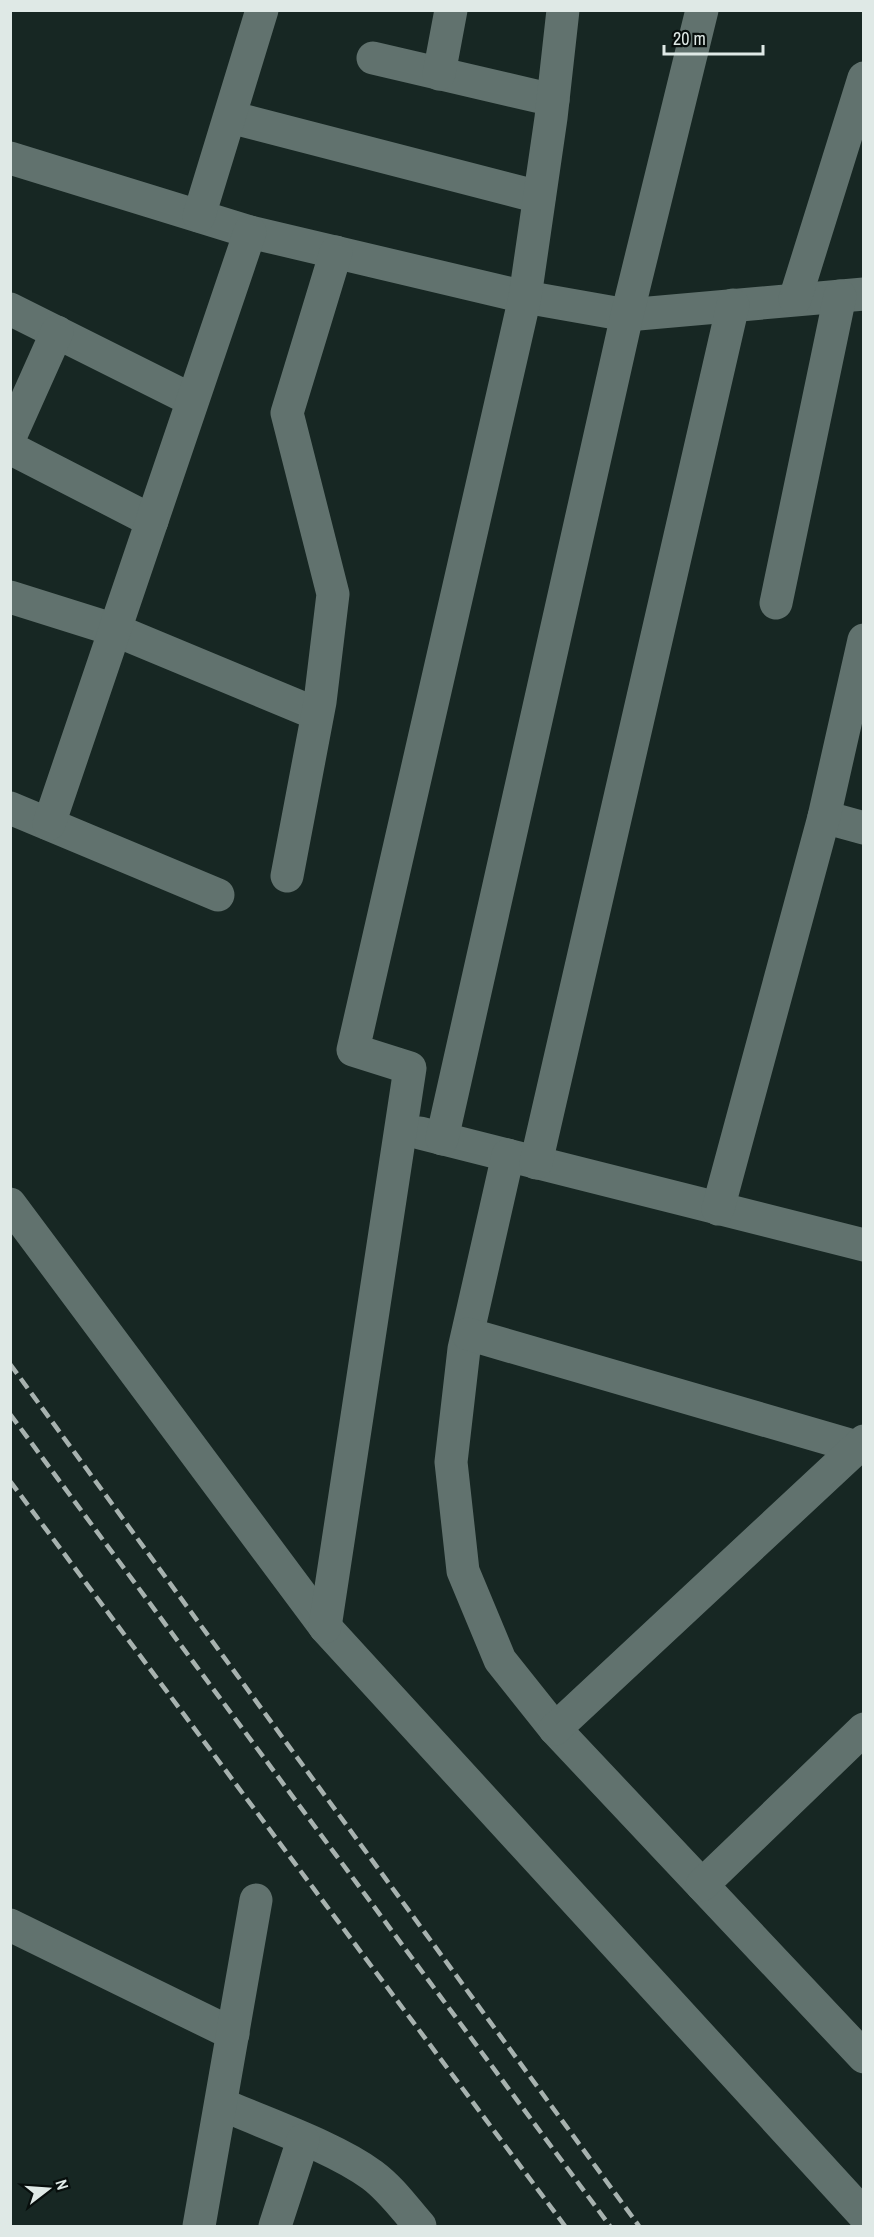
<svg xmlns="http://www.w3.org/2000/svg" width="874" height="2237" font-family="'Archivo Narrow',sans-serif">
<rect width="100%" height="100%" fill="#172723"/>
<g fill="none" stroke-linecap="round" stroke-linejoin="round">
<g stroke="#61726e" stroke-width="33">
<polyline points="373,58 553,100"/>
<polyline points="439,74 451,10"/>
<polyline points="230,117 539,197"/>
<polyline points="10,158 250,232 525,297 627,315 864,294"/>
<polyline points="199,216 262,10"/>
<polyline points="795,299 864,78"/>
<polyline points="10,309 192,400"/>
<polyline points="10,437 57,332"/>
<polyline points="10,448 152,521"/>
<polyline points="10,597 115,630 317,714"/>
<polyline points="776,603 840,296"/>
<polyline points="10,808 218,895"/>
<polyline points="824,817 864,828"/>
<polyline points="49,824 250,232"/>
<polyline points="287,876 320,702 333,594 287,413 336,252"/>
<polyline points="420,1133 864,1245"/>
<polyline points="442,1139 627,315 702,10"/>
<polyline points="508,1155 464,1349 451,1462 463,1571 500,1660 555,1729 864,2057"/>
<polyline points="536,1163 733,305"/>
<polyline points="10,1204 325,1627 864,2215"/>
<polyline points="718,1209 824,817 864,640"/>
<polyline points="468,1334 857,1447"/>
<polyline points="325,1627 410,1068 353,1050 525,297 551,118 563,10"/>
<polyline points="555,1729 864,1441"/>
<polyline points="702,1885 864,1729"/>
<polyline points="10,1925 233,2034"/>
<path d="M221,2104C266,2124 334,2147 372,2175C391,2189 405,2209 420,2226"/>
<polyline points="199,2226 256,1900"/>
<polyline points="275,2226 303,2140"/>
</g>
<g stroke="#a7b2af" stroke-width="4.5" stroke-dasharray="12 6" stroke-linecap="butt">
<polyline points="10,1364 639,2226"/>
<polyline points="10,1414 610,2226"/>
<polyline points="10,1481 565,2226"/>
</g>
</g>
<rect width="874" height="2237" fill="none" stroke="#dfe9e6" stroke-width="24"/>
<g transform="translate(48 2189) rotate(73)" stroke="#070e0c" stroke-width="4.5" paint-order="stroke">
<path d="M0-4.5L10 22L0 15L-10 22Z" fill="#dfe9e6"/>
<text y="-9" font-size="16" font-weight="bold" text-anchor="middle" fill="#dfe9e6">N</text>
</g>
<path d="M664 45v9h99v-9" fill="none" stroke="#dfe9e6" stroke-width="3"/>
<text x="673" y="45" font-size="18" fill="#dfe9e6" stroke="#070e0c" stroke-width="4.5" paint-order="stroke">20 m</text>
</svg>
